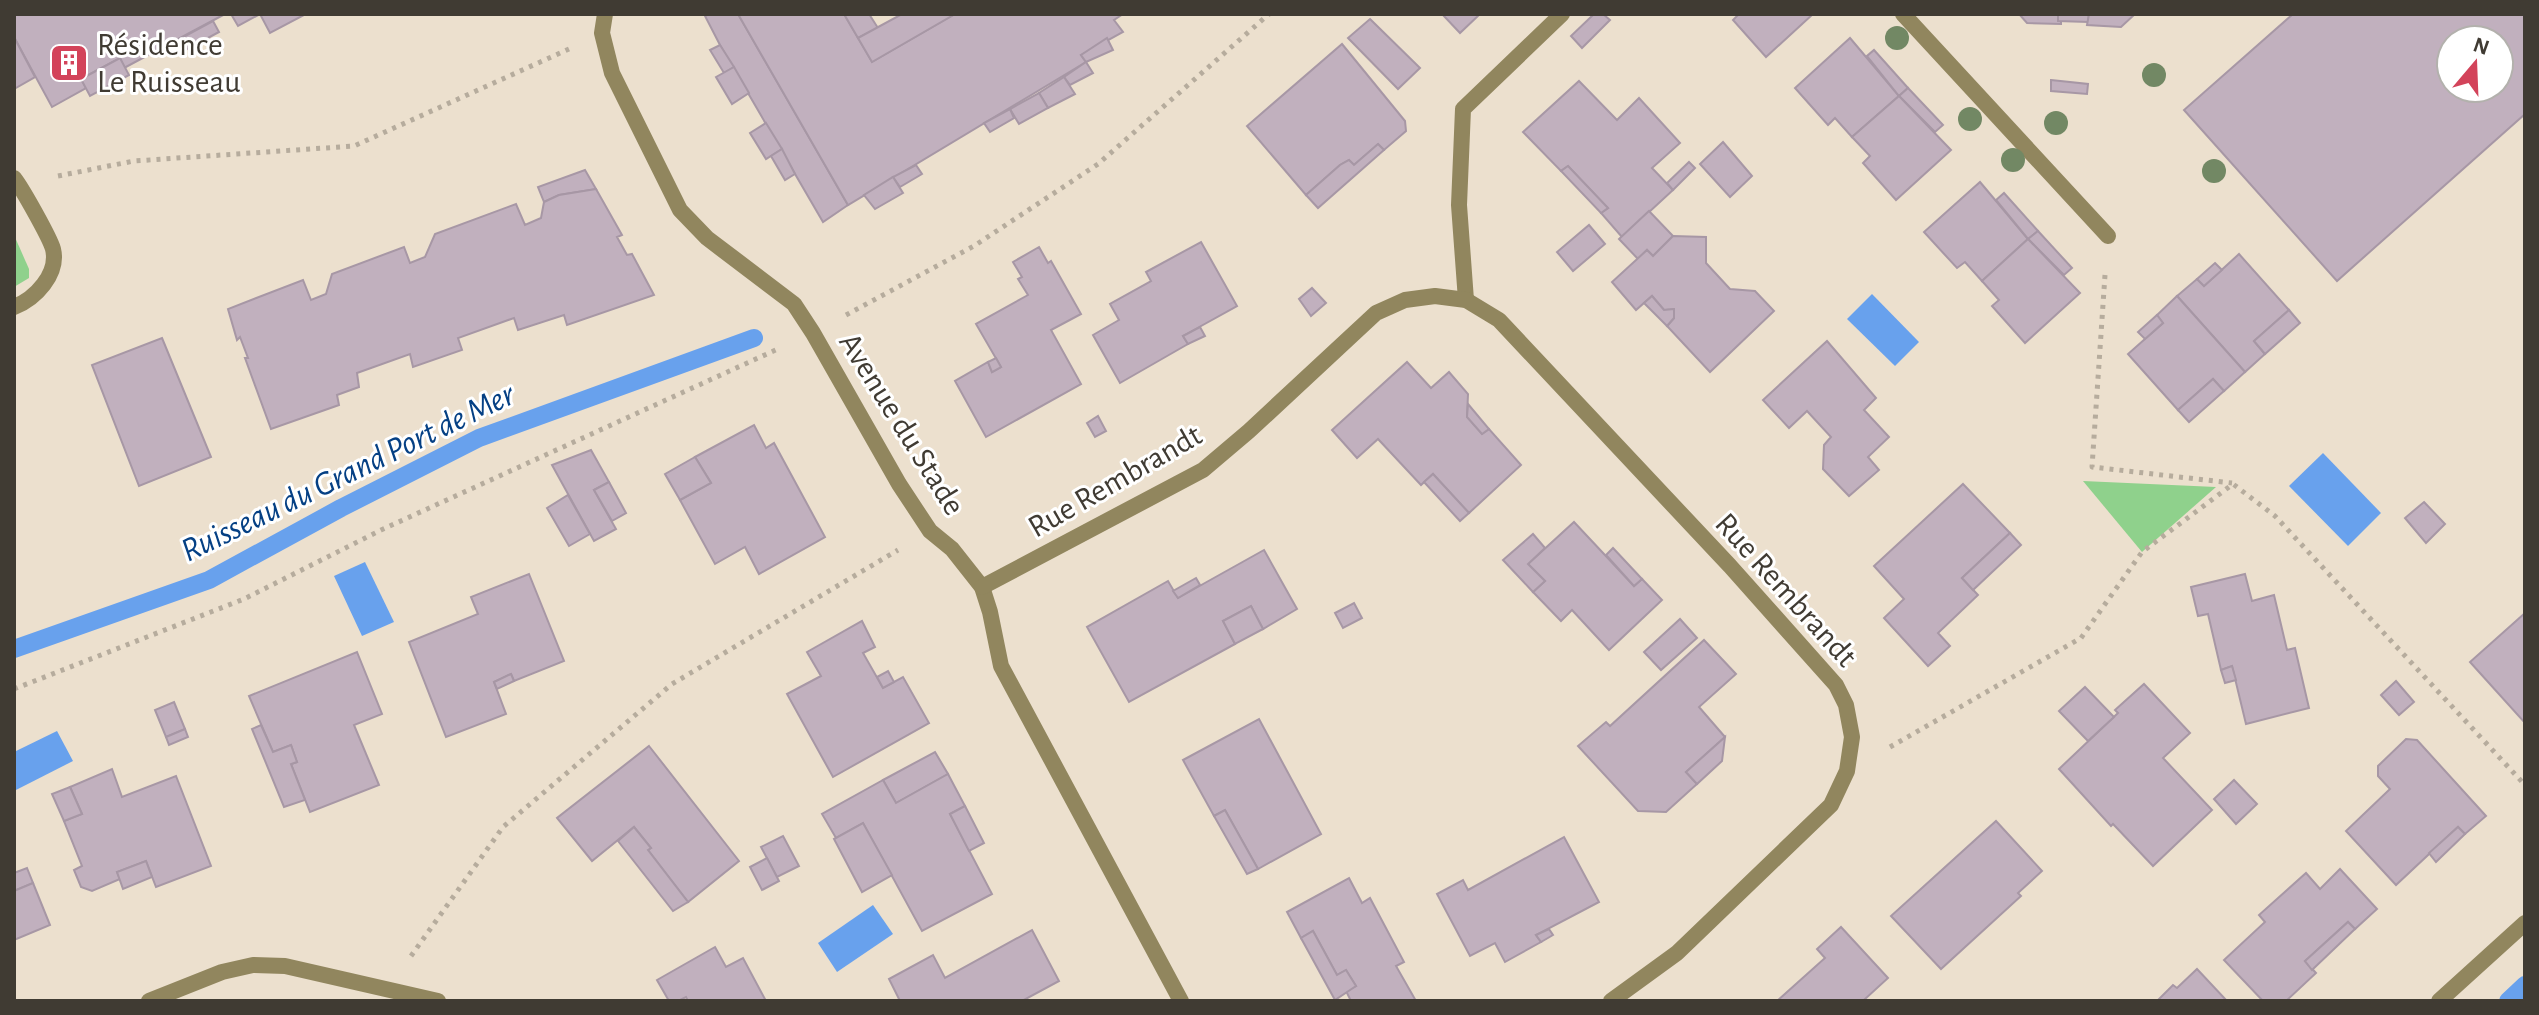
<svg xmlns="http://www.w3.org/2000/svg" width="2539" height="1015" font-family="'Alegreya Sans',sans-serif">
<rect width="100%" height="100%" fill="#ece0ce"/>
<g fill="#8fd18c">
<polygon points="14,235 29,269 29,278 14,287"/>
<polygon points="2083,481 2216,487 2142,552"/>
</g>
<g fill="#68a1ed">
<polygon points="1872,294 1919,342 1895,366 1847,319"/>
<polygon points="2323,453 2381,513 2348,546 2289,486"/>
<polygon points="365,562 394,622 362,636 334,576"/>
<polygon points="57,731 73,761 14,791 14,752"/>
<polygon points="873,905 893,934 837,972 818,943"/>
</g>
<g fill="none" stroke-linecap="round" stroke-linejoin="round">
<g stroke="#68a1ed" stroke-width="18">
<polyline points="14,649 209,580 341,508 479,438 754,338"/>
<polyline points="2508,1001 2525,985"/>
</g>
</g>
<g fill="#c1b0be" stroke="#a797a5" stroke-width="2" fill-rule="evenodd">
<polygon points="14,14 225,14 124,68 120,58 81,79 86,88 52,107 14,37"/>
<polygon points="231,14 303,14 304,15 270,33 260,14 238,26"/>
<polygon points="709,14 738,14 848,205 823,222 720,45 705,16"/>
<polygon points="738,14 844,14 872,62 955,14 1123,14 1114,20 1123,32 1081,55 1086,62 848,205"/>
<polygon points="844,14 869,14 878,28 858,38"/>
<polygon points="902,14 955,14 872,62 858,38"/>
<polygon points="1442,14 1480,14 1460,33"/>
<polygon points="1594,14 1603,14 1610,20 1582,48 1571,36"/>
<polygon points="1739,14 1813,14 1766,57 1733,20"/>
<polygon points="2019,14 2058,14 2058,21 2061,21 2061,24 2027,23"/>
<polygon points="2058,14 2089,14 2088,22 2058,21"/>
<polygon points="2089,14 2135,14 2121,27 2087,25"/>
<path d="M2293,14H2525V114L2337,281L2184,110ZM2451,40H2499V88H2451Z"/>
<polygon points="1370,19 1420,68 1398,89 1348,38"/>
<polygon points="213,21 219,32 180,53 174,42"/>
<polygon points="14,37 35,77 14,89"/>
<polygon points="1107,38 1113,50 1086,62 1081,55"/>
<polygon points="1850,38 1899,96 1852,137 1835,118 1828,125 1795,88"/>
<polygon points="1342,44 1405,121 1406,131 1384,150 1378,144 1354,165 1349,160 1340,165 1306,195 1247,126"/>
<polygon points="720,45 734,67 724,73 710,50"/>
<polygon points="1874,50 1908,88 1899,96 1867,56"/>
<polygon points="120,58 129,75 90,96 81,79"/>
<polygon points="1086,62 1093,73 1070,85 1064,77"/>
<polygon points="734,67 749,93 732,104 716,77"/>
<polygon points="1064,77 1075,94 1048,108 1039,93"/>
<polygon points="2051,80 2088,84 2087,94 2051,91"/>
<polygon points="1579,81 1617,120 1639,98 1680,143 1652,168 1673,190 1622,237 1601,213 1608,208 1568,166 1561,171 1523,132"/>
<polygon points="1908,88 1943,125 1935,132 1899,96"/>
<polygon points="1039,93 1048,108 1019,124 1010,109"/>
<polygon points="1899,96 1951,150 1896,200 1863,163 1870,156 1852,137"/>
<polygon points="1010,109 1014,118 990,132 984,123"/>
<polygon points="766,123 782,149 766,159 750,133"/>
<polygon points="1723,142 1752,176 1730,197 1700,164"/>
<polygon points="1378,144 1384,150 1318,208 1306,195 1340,165 1349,160 1354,165"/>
<polygon points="782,149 795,174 785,180 771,156"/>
<polygon points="1689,162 1695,168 1673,190 1667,183"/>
<polygon points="916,165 922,174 900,187 893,177"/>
<polygon points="1568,166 1608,208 1601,213 1561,171"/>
<polygon points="585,170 596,189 559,195 544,202 538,187"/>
<polygon points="893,177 903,193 875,209 864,195"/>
<polygon points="1980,182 2028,239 1982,281 1965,262 1957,268 1924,232"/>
<polygon points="596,189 622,235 617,237 627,255 632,254 654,295 567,325 564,315 518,330 514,318 458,338 462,350 413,367 410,354 357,373 359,387 337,395 339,405 271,429 245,358 248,358 240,337 237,340 228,309 303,280 311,300 326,294 332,274 404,247 410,263 425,257 435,234 516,204 525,225 541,218 544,202 559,195"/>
<polygon points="2004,193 2038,231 2028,239 1996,200"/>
<polygon points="1649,211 1673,236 1653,256 1647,250 1638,259 1619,239"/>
<polygon points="1589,225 1605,244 1573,271 1557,252"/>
<polygon points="2038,231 2072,268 2064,275 2028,239"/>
<polygon points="1673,236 1706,237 1706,263 1730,289 1755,291 1774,311 1710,372 1667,326 1674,318 1674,309 1664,310 1652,296 1636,310 1612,282 1647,250 1653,256"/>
<polygon points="2028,239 2080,293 2025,343 1992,306 1999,300 1982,281"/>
<polygon points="1201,242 1237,306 1183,336 1188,344 1120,383 1093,335 1119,320 1110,304 1151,281 1146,272"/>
<polygon points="1039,247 1048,263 1051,261 1081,314 1051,330 1081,384 986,437 955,381 988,362 992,372 1001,367 976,324 1028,295 1018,279 1022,277 1013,262"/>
<polygon points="2239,254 2289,310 2254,341 2265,354 2245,372 2177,296 2197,279 2204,286"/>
<polygon points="2215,263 2222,270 2204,286 2197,279"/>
<polygon points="1312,288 1326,303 1311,316 1299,299"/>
<polygon points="1652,296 1664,310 1674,309 1674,318 1667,326 1644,303"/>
<polygon points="2177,296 2245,372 2224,391 2213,379 2178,410 2128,354 2163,323 2157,315"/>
<polygon points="2289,310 2300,323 2265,354 2254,341"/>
<polygon points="2157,315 2163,323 2145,339 2138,332"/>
<polygon points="1200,327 1205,336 1188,344 1183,336"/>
<polygon points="162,338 211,457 139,486 92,365"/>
<polygon points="1827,341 1876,398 1864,410 1889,437 1868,457 1879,470 1849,496 1823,469 1824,445 1831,437 1807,411 1789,428 1763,400"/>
<polygon points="996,358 1001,367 992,372 988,362"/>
<polygon points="1407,362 1431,388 1449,372 1468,394 1467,417 1482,434 1489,429 1521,465 1469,513 1433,474 1421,485 1378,439 1357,458 1332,430"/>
<polygon points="2213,379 2224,391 2189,422 2178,410"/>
<polygon points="1468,404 1489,429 1482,434 1467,417"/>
<polygon points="1098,416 1106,431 1095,437 1087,423"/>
<polygon points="754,425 766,448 774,443 825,537 759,574 745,547 715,564 680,500 711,483 695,457"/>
<polygon points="591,450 609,482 594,490 616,529 594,541 552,465"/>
<polygon points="695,457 711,483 680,500 665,474"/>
<polygon points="1433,474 1469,513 1460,521 1424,482"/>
<polygon points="609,482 626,513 612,521 594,490"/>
<polygon points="1963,484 2010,533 1962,578 1978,595 1938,633 1950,646 1928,666 1884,618 1904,599 1874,566"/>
<polygon points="568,495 590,534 569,546 547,508"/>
<polygon points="2424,502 2445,524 2426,543 2405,518"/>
<polygon points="1574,522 1634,586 1642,579 1662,600 1609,650 1572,610 1561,621 1533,592 1545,581 1528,564"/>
<polygon points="2010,533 2021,545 1973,590 1962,578"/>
<polygon points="1533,534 1545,548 1528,564 1545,581 1533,592 1503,560"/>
<polygon points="1613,548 1642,579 1634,586 1606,555"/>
<polygon points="1264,550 1297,609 1263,629 1251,606 1223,621 1235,644 1129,702 1087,627 1168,581 1178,598"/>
<polygon points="529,574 564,661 514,681 511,674 494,682 506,714 446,737 409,642 478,614 471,597"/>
<polygon points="2245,574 2252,601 2274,595 2287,650 2295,648 2309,708 2246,724 2232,666 2221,670 2208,614 2198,616 2191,587"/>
<polygon points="1196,578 1200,585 1178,598 1173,591"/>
<polygon points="1354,603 1362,618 1343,628 1335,613"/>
<polygon points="1251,606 1263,629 1235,644 1223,621"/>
<polygon points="2525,613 2525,723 2470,662"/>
<polygon points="1680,619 1697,638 1661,670 1644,652"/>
<polygon points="862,621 875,647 863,653 883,688 903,677 929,723 833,777 787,694 821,676 807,652"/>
<polygon points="1704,640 1736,674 1699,707 1725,737 1686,772 1697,784 1666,812 1638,811 1578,746 1606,722 1610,726"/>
<polygon points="357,652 382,714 354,725 379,785 310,812 291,764 297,762 291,745 273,752 249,696"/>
<polygon points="2232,666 2236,680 2225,683 2221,670"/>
<polygon points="888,671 894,682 883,688 877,677"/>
<polygon points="511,674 514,681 497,689 494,682"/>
<polygon points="2396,681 2414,702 2399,715 2381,695"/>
<polygon points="2144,684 2190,733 2163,758 2212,810 2153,866 2113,824 2111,826 2059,769 2118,713 2115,710"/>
<polygon points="2085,687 2114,717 2088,741 2059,711"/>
<polygon points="174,702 185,729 166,737 155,710"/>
<polygon points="1259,719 1321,834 1258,869 1225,810 1214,816 1183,760"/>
<polygon points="261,725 273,752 291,745 297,762 291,764 305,800 284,807 252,729"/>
<polygon points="185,729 188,737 169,745 166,737"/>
<polygon points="1725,737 1722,761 1697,784 1686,772"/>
<polygon points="2406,739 2417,740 2486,816 2465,834 2458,827 2396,885 2346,831 2390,789 2378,776 2378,766"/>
<polygon points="649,746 739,861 688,902 648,850 651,848 634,827 592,861 557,818"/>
<polygon points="935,752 948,774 896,803 883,780"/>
<polygon points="112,769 122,797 176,776 211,866 156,887 146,861 117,872 120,879 92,891 81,887 74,870 82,866 64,821 82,814 70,787"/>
<polygon points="948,774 965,806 950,814 992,894 922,931 863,823 836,838 822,814 883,780 896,803"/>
<polygon points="2234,780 2257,804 2236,824 2214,799"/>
<polygon points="70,787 82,814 64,821 52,794"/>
<polygon points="965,806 984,843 969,851 950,814"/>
<polygon points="1225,810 1258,869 1247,874 1214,816"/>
<polygon points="1996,821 2042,871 2018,893 2021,896 1941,969 1891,916"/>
<polygon points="863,823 892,875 862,892 834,839"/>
<polygon points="634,827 651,848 648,850 688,902 673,911 618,841"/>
<polygon points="2458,827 2465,834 2436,862 2429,853"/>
<polygon points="783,836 799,866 777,877 761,847"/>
<polygon points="1564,837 1599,902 1536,935 1541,942 1505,962 1495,943 1470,956 1437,894 1463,880 1468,890"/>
<polygon points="767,858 779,881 762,890 750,867"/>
<polygon points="146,861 152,877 123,889 117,872"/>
<polygon points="27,868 33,883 14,891 14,873"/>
<polygon points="2340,869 2377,909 2355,929 2348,922 2305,961 2316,973 2286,1001 2263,1001 2224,960 2265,922 2259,915 2306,873 2320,889"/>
<polygon points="1349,878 1362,903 1370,898 1404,962 1396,966 1416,1001 1351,1001 1346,991 1356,986 1346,970 1337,975 1313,931 1301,938 1287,912"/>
<polygon points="33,883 50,925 14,940 14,891"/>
<polygon points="2348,922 2355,929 2312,970 2305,961"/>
<polygon points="1841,927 1888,978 1865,999 1867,1001 1777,1001 1825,958 1817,949"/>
<polygon points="1549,929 1553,935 1541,942 1536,935"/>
<polygon points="1032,930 1059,981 1022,1001 900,1001 889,979 933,955 945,978"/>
<polygon points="1313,931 1337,975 1346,970 1356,986 1335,1000 1301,938"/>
<polygon points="715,947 726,967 743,958 766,1001 688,1001 686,997 678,1001 669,1001 657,980"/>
<polygon points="2197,969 2227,1001 2157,1001 2173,985 2177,988"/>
</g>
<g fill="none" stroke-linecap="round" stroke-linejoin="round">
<g stroke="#b6ac9d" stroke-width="5" stroke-dasharray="4 6" stroke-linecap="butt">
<polyline points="58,176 134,161 354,146 569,49"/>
<polyline points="2105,275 2092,467 2232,483"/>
<polyline points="846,315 974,246 1098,164 1269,14"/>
<polyline points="14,689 244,599 381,530 780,348"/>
<polyline points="1890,747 2081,638 2142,552 2233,484 2275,516 2525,785"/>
<polyline points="411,956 503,827 672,684 898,550"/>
</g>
<g stroke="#91865e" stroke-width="16">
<polyline points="605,14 602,33 612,73 680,210 707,238 794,304 813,333 899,484 930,531 952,549 982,587 990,612 1001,666 1181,1001"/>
<polyline points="1903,14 2108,236"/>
<path d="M14,178C22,188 50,238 53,249C59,274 35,299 14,307"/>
<polyline points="1466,300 1459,205 1463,109 1562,14"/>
<polyline points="982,587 1203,470 1249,431 1376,313 1405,300 1435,296 1466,300 1499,320 1730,566 1836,685 1846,705 1852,737 1847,771 1831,805 1677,953 1611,1001"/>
<polyline points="149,1001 222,972 253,965 285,966 438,1001"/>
<polyline points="2439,1001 2525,923"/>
</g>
</g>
<g fill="#728864">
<circle cx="1897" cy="38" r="12"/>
<circle cx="2154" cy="75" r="12"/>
<circle cx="1970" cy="119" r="12"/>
<circle cx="2056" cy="123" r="12"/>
<circle cx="2013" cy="160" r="12"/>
<circle cx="2214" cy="171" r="12"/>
</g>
<defs>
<g id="building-square" transform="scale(2)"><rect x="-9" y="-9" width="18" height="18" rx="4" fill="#d3435a" stroke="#fff"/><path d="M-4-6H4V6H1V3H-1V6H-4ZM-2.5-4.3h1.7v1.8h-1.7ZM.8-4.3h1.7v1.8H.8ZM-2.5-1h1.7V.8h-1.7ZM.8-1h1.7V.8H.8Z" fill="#fff"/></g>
</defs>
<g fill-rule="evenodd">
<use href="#building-square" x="69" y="63"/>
</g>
<g text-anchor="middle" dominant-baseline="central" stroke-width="6" stroke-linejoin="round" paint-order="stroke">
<g font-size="32" fill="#403b33" stroke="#fff" text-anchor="start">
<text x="97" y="45">Résidence<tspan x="97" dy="37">Le Ruisseau</tspan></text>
</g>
<g font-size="32" fill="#403b33" stroke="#fff">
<text transform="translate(902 424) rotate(58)">Avenue du Stade</text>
<text transform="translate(1115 481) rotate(-30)">Rue Rembrandt</text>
<text transform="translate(1786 590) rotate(48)">Rue Rembrandt</text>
</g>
<g font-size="34" font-style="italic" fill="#054084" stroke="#fff">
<text transform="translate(348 473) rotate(-26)">Ruisseau du Grand Port de Mer</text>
</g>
</g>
<rect width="2539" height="1015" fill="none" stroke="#403b33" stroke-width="32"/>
<g transform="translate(2475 64) rotate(19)"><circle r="38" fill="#ffffff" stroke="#b3b1ad" stroke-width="2"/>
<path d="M0-6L14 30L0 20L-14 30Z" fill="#d3435a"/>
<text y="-12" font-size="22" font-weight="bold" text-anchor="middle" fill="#403b33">N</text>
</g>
</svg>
